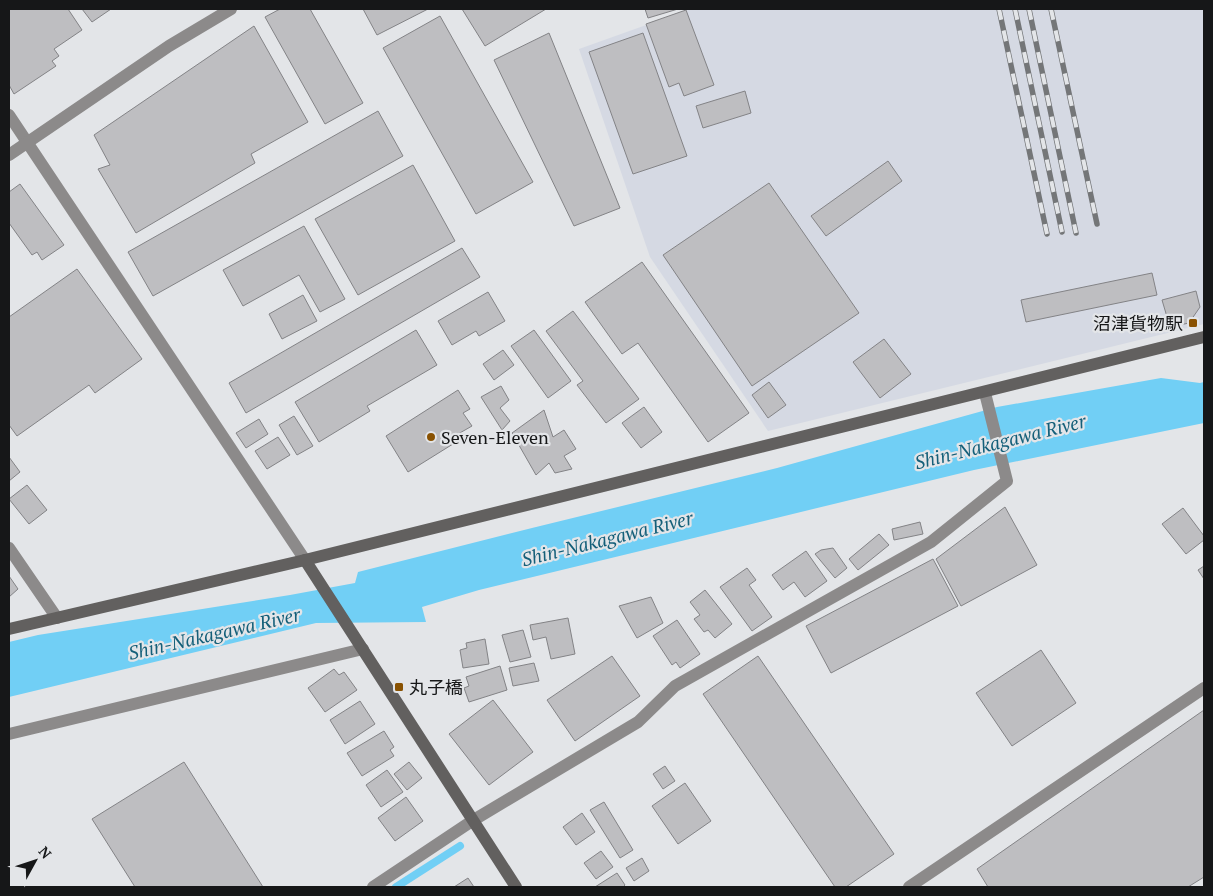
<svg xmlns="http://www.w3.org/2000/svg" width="1213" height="896" font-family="'PT Serif','Noto Sans JP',serif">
<rect width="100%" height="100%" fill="#e3e5e8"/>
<polygon fill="#d5d9e3" points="691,9 1204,9 1204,324 768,431 650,257 579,49"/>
<polygon fill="#71cff5" points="1161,378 1200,383 1204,382 1204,423 974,470 479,590 422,607 426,622 316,623 9,697 9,642 38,635 290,595 355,583 358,572 532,528 777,468 997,407"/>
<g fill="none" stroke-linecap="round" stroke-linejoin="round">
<polyline stroke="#71cff5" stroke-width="8" points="396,887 460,846"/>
</g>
<g fill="#bebec1" stroke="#838386">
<polygon points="9,9 68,9 82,30 54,49 59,56 52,61 56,66 14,94 9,85"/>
<polygon points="82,9 111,9 92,22"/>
<polygon points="280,9 310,9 363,103 325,124 265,17"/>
<polygon points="363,9 428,9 377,35"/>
<polygon points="462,9 546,9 485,46"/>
<polygon points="645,9 678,9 648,18"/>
<polygon points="686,10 714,85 684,96 679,83 669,87 646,24"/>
<polygon points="440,16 533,182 476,214 383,48"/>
<polygon points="254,26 308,122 251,154 255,163 136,233 98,169 110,165 94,135"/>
<polygon points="549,33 620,208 574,226 494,60"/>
<polygon points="643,33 687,156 633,174 589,52"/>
<polygon points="745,91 751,113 703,128 696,106"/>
<polygon points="378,111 403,156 153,296 128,252"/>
<polygon points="888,161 902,181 826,236 811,216"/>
<polygon points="413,165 455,241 358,295 315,219"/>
<polygon points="769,183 859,313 752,386 663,255"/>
<polygon points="20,184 64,245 42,260 37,252 32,255 9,223 9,192"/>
<polygon points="304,226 345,299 320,312 299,275 243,306 223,270"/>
<polygon points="462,248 480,277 246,413 229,383"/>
<polygon points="642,262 749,413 708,442 638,343 622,354 585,302"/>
<polygon points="77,269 142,359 95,393 89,385 17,436 9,425 9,317"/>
<polygon points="1152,273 1157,295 1026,322 1021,300"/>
<polygon points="1196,291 1200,307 1189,323 1170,327 1162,300"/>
<polygon points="488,292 505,321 479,336 476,331 452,345 438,321"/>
<polygon points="303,295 317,321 282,339 269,314"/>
<polygon points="573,311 639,399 606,423 577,385 583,381 546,331"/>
<polygon points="416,330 437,365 367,406 370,411 319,442 295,402"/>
<polygon points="534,330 571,381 548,398 511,346"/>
<polygon points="884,339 911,374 880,398 853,362"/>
<polygon points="503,350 514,365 494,380 483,364"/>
<polygon points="769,382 786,405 768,418 752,395"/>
<polygon points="501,386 509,400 500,408 510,421 502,430 481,397"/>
<polygon points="458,390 470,409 463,413 472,426 458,434 461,439 408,472 386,436"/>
<polygon points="644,407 662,432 641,448 622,423"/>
<polygon points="544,410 553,437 564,430 576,449 564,456 572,469 555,473 549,463 536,475 512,433"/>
<polygon points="294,416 313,446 297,455 279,425"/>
<polygon points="259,419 268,434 246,448 236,433"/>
<polygon points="278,437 290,455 267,469 255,451"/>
<polygon points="9,457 20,472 9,481"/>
<polygon points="27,485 47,510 29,524 9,499"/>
<polygon points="1005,507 1037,565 961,606 936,559"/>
<polygon points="1183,508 1204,536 1204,540 1186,554 1162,524"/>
<polygon points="920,522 923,534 894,540 892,529"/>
<polygon points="879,534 889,545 858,570 849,559"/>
<polygon points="833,548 847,568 835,578 815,554 821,550"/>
<polygon points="806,551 827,581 805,597 794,582 783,590 772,575"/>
<polygon points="933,559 958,606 831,673 806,626"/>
<polygon points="1204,566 1204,579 1198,570"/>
<polygon points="747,568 756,580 749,585 772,617 752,631 720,587"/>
<polygon points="9,576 18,589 9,597"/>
<polygon points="705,590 732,624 715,638 708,630 704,632 694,619 700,615 690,602"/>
<polygon points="651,597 663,623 637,638 619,606"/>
<polygon points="568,618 575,654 551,659 546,637 533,640 530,625"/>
<polygon points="677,620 700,654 680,668 676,662 672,665 653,636"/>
<polygon points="523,630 531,657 510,662 502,635"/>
<polygon points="485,639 489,664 463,668 460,650 467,648 466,643"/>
<polygon points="1041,650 1076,703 1012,746 976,693"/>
<polygon points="612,656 640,696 575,741 547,700"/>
<polygon points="758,656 894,854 846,887 835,887 703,694"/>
<polygon points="534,663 539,681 513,686 509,668"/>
<polygon points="500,666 507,690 469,702 464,688 469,686 466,677"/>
<polygon points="334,669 339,675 344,672 357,690 325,712 308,688"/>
<polygon points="493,700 533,752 489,785 449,734"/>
<polygon points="360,701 375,724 345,744 330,720"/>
<polygon points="1204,710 1204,877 1188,887 988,887 977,869"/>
<polygon points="384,731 394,747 390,750 394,756 362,776 347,753"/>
<polygon points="184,762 263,887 135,887 92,819"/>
<polygon points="409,762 422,778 407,790 394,774"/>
<polygon points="665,766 675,781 663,789 653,774"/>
<polygon points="387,770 403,792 381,807 366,785"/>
<polygon points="685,783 711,821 678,844 652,806"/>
<polygon points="406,797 423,821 395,841 378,818"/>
<polygon points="604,802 633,850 620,858 590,810"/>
<polygon points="582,813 595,832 576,845 563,827"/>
<polygon points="601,851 613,867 596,879 584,863"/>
<polygon points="642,858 649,871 634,881 626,868"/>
<polygon points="617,873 625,885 623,887 595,887"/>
<polygon points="468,878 474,887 454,887"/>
</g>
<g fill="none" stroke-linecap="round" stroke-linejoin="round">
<g stroke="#8c8a8a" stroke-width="12">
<polyline points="9,115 305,560"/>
<polyline points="9,155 169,46 231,9"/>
<polyline points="9,548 57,618"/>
<polyline points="9,734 363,649"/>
<polyline points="373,887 472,821 638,722 675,686 931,542 1007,481 985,393"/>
<polyline points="909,887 1204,688"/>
</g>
<g stroke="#62605f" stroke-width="12">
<polyline points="305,560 516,887"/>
<polyline points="9,629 305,560 1204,337"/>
</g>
<g stroke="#747678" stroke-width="5.5">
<g id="rail">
<polyline points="999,9 1047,234"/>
<polyline points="1015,9 1062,232"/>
<polyline points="1029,9 1076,233"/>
<polyline points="1051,9 1097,224"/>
</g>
</g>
<use href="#rail" stroke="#e3e5e8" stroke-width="4" stroke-dasharray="11" stroke-linecap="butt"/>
</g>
<g fill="#895202" stroke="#e3e5e8" stroke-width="2">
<rect x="1188" y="318" width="10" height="10" rx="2.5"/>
<circle cx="431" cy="437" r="5"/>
<rect x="394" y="682" width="10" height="10" rx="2.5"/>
</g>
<g text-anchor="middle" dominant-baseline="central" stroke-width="4.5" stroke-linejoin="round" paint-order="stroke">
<g font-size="18" fill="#161718" stroke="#e3e5e8" text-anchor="start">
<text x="1183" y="323" text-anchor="end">沼津貨物駅</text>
<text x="441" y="437">Seven-Eleven</text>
<text x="409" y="687">丸子橋</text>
</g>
<g font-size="19" font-style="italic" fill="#145f79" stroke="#e3e5e8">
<text transform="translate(1000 441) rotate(-14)">Shin-Nakagawa River</text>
<text transform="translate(607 538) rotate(-14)">Shin-Nakagawa River</text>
<text transform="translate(214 633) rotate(-13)">Shin-Nakagawa River</text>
</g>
</g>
<rect width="1213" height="896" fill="none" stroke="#161718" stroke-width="20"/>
<g transform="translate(35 861) rotate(50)" stroke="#e3e5e8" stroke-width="4" paint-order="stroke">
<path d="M0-4L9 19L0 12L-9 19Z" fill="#161718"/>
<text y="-8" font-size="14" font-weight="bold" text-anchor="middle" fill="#161718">N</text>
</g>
</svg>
